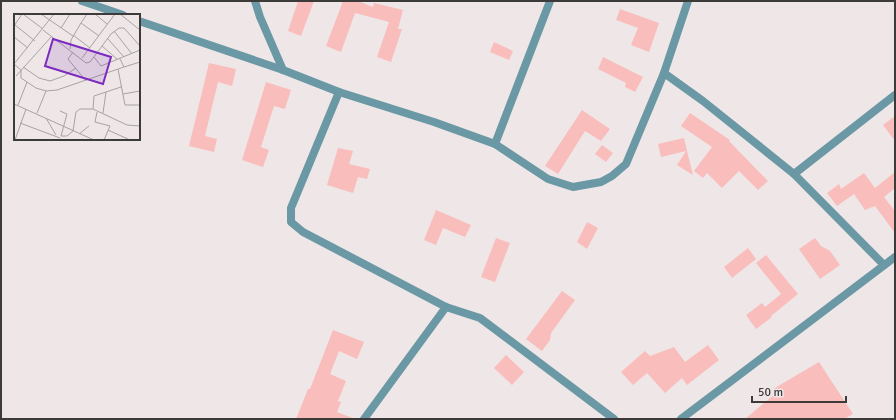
<svg xmlns="http://www.w3.org/2000/svg" width="896" height="420" font-family="Signika,sans-serif">
<rect width="100%" height="100%" fill="#efe7e7"/>
<g fill="#f9bdbc">
<polygon points="298,1 314,1 301,36 288,31"/>
<polygon points="343,1 358,1 373,7 374,3 403,10 398,29 402,29 391,62 377,57 389,22 355,13 341,52 326,46"/>
<polygon points="620,9 659,23 649,52 631,45 638,28 616,20"/>
<polygon points="494,42 513,51 509,60 490,52"/>
<polygon points="603,57 643,77 635,92 625,87 626,83 598,69"/>
<polygon points="209,63 236,69 232,86 218,82 205,136 217,139 214,152 189,146"/>
<polygon points="266,82 291,90 285,109 274,106 261,147 269,150 263,167 242,160"/>
<polygon points="582,110 610,129 601,141 585,131 558,174 545,166"/>
<polygon points="690,113 730,140 729,141 768,181 758,190 739,171 722,188 707,173 703,178 694,171 712,147 681,126"/>
<polygon points="895,116 895,141 883,125"/>
<polygon points="684,138 687,151 693,175 677,165 686,151 661,157 658,144"/>
<polygon points="602,145 613,153 606,162 595,154"/>
<polygon points="338,148 353,151 349,164 370,169 367,179 358,177 353,193 327,185"/>
<polygon points="895,172 895,188 884,197 895,211 895,233 875,206 865,210 854,194 837,206 827,193 839,184 841,189 864,173 875,188"/>
<polygon points="436,210 471,225 465,237 443,228 436,245 424,240"/>
<polygon points="587,222 598,228 587,249 577,242"/>
<polygon points="496,238 510,243 495,282 481,277"/>
<polygon points="815,238 821,246 830,251 840,265 820,279 799,249"/>
<polygon points="748,248 756,259 732,278 724,267"/>
<polygon points="766,255 798,294 771,316 772,317 756,329 746,315 762,303 765,307 781,294 756,263"/>
<polygon points="562,291 575,300 551,333 550,340 542,351 526,339"/>
<polygon points="333,330 364,342 357,359 339,351 330,374 346,381 338,401 341,402 337,412 355,419 296,419 308,389 310,389"/>
<polygon points="708,345 719,360 687,385 682,378 665,393 647,373 633,385 621,372 645,351 650,356 674,347 685,362"/>
<polygon points="506,355 524,372 512,385 494,368"/>
<polygon points="819,362 853,414 844,419 745,419 776,393 773,389"/>
</g>
<g fill="none" stroke-linecap="round" stroke-linejoin="round">
<g stroke="#6b98a5" stroke-width="8">
<polyline points="82,1 123,15"/>
<polyline points="255,1 260,17 283,70"/>
<polyline points="139,21 283,70 339,92 434,122 495,144 548,179 573,187 601,182 612,176 626,164 664,73 688,1"/>
<polyline points="664,73 703,101 794,174 895,95"/>
<polyline points="339,92 291,208 291,222 303,232 446,307 480,318 614,419"/>
<polyline points="495,144 550,1"/>
<polyline points="794,174 884,265"/>
<polyline points="364,419 446,307"/>
<polyline points="681,419 895,257"/>
</g>
</g>
<g transform="translate(14 14)">
<rect width="126" height="126" fill="#efe7e7"/>
<path fill="none" stroke="#a8a2a2" stroke-width="1" d="M9,0L29,15M27,0L59,22M73,0L67,9L85,22M81,0L93,10M106,0L126,16M1,11L21,27M0,12L8,0M47,14L56,0M29,16L72,49L76,48L97,20L105,14H110L126,32M100,17L118,40M59,21L76,34M0,23L14,34M94,25L110,43M88,32L103,45M56,35L57,26L67,9M59,38L54,45L72,67M80,43L87,52L126,36M68,44L101,0M106,45L110,53L126,48M0,50L40,0M0,50L7,56V64L22,74L32,77M9,53L25,64L36,67L50,62L62,54M104,55L111,91H126M2,62L38,22M109,80L126,77M0,90L80,126M4,91L13,68M79,95L80,82L107,73M46,97L53,100L47,122M83,98L81,108L96,112L90,126M23,99L32,77L43,76L110,53M89,99L92,78M32,104L42,121M6,109L46,124M94,116L116,126M65,120L75,112M47,122H53L59,117L62,98L66,95H79L113,111L126,112M1,126L12,95"/>
<path fill="#7b2cbf" fill-opacity="0.15" stroke="#7b2cbf" stroke-width="2" d="M39,25L97,43L89,70L31,52Z"/>
<rect width="126" height="126" fill="none" stroke="#3d3a3a" stroke-width="2"/>
</g>
<rect width="896" height="420" fill="none" stroke="#3d3a3a" stroke-width="4"/>
<path d="M752 396v6h94v-6" fill="none" stroke="#3d3a3a" stroke-width="2"/>
<text x="758" y="396" font-size="12" fill="#3d3a3a" stroke="#efe7e7" stroke-width="3" paint-order="stroke">50 m</text>
</svg>
